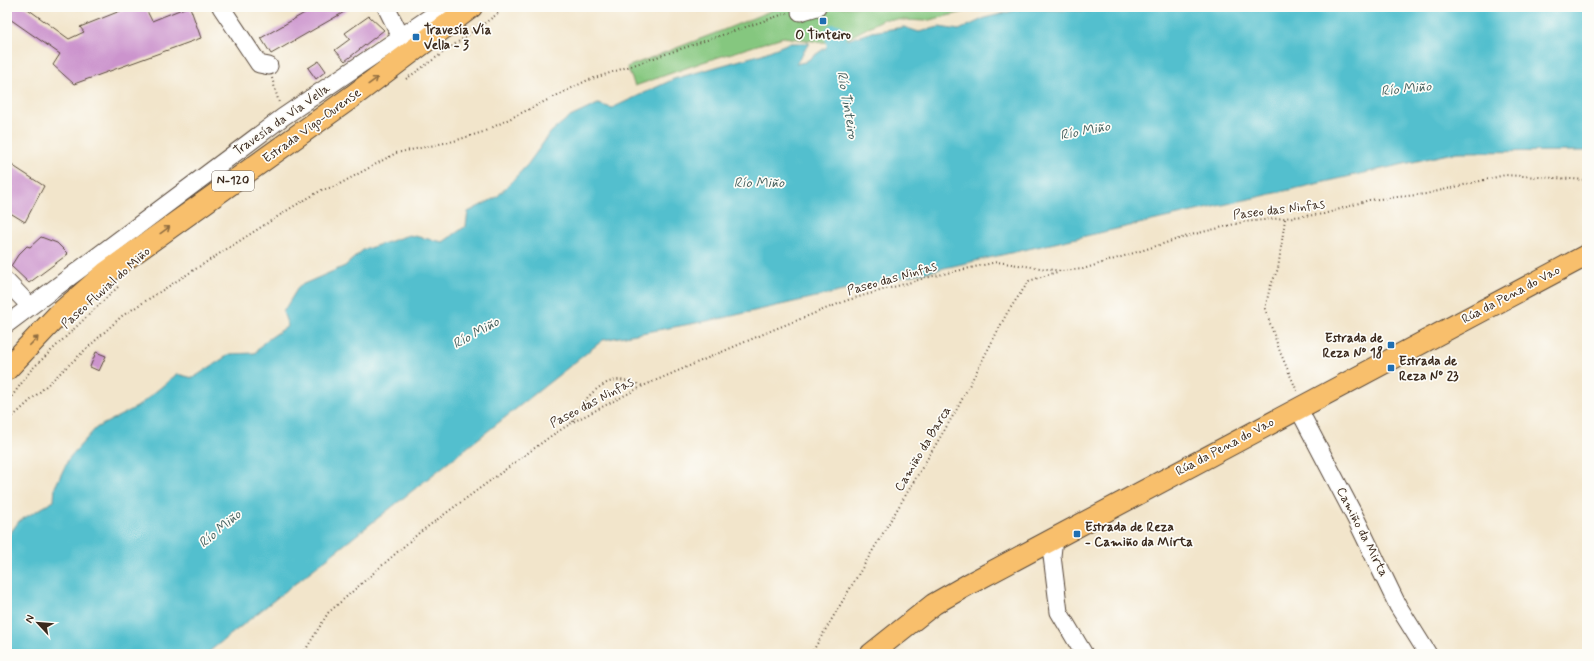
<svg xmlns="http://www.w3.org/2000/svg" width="1594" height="661" font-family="Mynerve,sans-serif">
<rect width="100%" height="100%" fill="#fdfcf7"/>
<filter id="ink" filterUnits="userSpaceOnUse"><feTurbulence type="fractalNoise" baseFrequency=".025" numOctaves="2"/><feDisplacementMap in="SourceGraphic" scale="8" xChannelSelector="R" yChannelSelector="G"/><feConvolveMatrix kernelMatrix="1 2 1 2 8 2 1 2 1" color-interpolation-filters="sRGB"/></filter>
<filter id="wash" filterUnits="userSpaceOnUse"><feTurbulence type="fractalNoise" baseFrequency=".012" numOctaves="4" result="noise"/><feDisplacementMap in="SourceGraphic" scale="16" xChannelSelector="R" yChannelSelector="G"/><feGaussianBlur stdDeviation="0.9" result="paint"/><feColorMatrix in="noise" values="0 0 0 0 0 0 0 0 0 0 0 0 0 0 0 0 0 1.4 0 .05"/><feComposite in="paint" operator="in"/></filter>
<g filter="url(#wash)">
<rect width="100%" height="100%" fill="#f2e5cb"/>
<polygon fill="#85c77f" stroke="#60784e" points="780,7 986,7 925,21 884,19 837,44 783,37 703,62 635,86 627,67 726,29"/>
<polygon fill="#53bfce" stroke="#477476" points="1101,7 1587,7 1587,151 1457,152 723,318 603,340 206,654 7,654 7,538 19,521 54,501 55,487 69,458 96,428 137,407 177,374 193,378 230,354 255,353 264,342 288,326 283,312 299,286 345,266 363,250 409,235 443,242 466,226 468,212 497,197 528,164 551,132 568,118 598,104 612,108 674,79 762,54 789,43 809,43 796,64 805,62 828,46 872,32 904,27 919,32 939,27 959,30 985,18 1021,9 1090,11"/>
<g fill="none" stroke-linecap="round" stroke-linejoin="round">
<polyline stroke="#53bfce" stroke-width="21" points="835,34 842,71"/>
</g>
<g id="blocks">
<g fill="#cc94cd">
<polygon points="7,7 25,7 69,39 84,32 80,27 130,7 145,7 152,21 187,7 190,7 201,38 74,84 53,65 60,54 7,17"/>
<polygon points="315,7 353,7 271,54 261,38"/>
<polygon points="369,16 384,30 345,61 335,50 350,39 345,33"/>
<polygon points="319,61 326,71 316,79 308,68"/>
<polygon points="7,162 44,186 25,222 7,211"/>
<polygon points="41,237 57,243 68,254 29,283 11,266 18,255 27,246 30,247"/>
<polygon points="96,352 106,356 99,371 90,367"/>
</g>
</g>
</g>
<g filter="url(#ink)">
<use href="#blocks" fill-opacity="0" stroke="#564638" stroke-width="1"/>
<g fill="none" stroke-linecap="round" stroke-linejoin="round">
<g stroke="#564638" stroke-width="19">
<g id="minor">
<polyline points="221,7 259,64 269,66"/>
<polyline points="386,7 401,37"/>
<polyline points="800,12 817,7"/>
<polyline points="7,282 30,306"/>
<polyline points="7,324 283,117 445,7"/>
<polyline points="1298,408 1356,519 1398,606 1428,654"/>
<polyline points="1054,538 1052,556 1059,612 1084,654"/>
</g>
</g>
<g stroke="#564638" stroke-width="23">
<polyline id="major" points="871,654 934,604 969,584 1587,255"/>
</g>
<g stroke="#564638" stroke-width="24">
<polyline id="highway" points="7,369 58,315 106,273 353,96 471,7"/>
</g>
<g stroke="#564638" stroke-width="2" stroke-dasharray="1 3" stroke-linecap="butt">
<polyline points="272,78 279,103"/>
<polyline points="406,79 496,15 505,7"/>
<polyline points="1285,219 1278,269 1270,287 1265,309 1280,352 1297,391"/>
<polyline points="7,403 31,370 120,285"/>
<polyline points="7,422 122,316 291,208 322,190 336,186 396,153 454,141 483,132 586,81 787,13"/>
<path d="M573,422C577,405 600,380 619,380C627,381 636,383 643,386"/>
<polyline points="303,654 328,613 419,533 551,436 573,422 643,386 775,329 848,300 925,278 997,262 1061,271 1083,269 1191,235 1243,222 1324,214 1369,200 1426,194 1505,175 1587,180"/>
<polyline points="811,654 957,409 1007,313 1029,281 1060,271"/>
</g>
<use href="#minor" stroke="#fff" stroke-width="17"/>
<use href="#major" stroke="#f8bf6c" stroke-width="21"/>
<use href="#highway" stroke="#f8bf6c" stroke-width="22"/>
</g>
<defs><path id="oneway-shaft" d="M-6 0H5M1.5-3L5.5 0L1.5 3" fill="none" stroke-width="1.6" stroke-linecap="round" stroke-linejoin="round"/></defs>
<g stroke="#906d41">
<use href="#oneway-shaft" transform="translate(373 81) rotate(-36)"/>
<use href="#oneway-shaft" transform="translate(165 230) rotate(-36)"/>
<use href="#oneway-shaft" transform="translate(34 341) rotate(-46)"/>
</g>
</g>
<g fill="#1f6fb2" stroke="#fdfcf7" stroke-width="1.5">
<rect x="819" y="17" width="8" height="8" rx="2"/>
<rect x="412" y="33" width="8" height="8" rx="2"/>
<rect x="1387" y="341" width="8" height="8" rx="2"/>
<rect x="1387" y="364" width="8" height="8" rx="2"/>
<rect x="1073" y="530" width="8" height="8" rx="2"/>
</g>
<g text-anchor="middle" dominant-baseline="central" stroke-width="3.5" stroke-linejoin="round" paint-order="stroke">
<rect fill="#fdfcf7" stroke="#75695f" stroke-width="1" x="212" y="171" width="42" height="20" rx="3"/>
<g font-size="12" font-weight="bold" fill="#3b2a1e">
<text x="233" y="181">N-120</text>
</g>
<g font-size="13" font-weight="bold" fill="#3b2a1e" stroke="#fdfcf7" text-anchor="start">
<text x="424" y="30">Travesía Vía<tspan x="424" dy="15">Vella - 3</tspan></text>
<text x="823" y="35" text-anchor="middle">O Tinteiro</text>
<text x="1383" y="338" text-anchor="end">Estrada de<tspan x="1383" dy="15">Reza Nº 18</tspan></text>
<text x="1399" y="361">Estrada de<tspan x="1399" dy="15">Reza Nº 23</tspan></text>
<text x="1085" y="527">Estrada de Reza<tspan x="1085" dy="15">- Camiño da Mirta</tspan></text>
</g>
<g font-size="13" fill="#3b2a1e" stroke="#fdfcf7">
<text transform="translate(282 120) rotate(-35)">Travesía da Vía Vella</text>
<text transform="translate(312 126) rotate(-36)">Estrada Vigo-Ourense</text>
<text transform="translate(1279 210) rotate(-7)">Paseo das Ninfas</text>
<text transform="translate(892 279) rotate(-16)">Paseo das Ninfas</text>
<text transform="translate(106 288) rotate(-42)">Paseo Fluvial do Miño</text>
<text transform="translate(1511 295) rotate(-28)">Rúa da Pena do Vao</text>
<text transform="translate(592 403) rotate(-28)">Paseo das Ninfas</text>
<text transform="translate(1225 447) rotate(-28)">Rúa da Pena do Vao</text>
<text transform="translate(923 449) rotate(-59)">Camiño da Barca</text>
<text transform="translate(1362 532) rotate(63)">Camiño da Mirta</text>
</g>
<g font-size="14" font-style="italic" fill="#435e5c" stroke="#fdfcf7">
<text transform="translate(1406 89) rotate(-6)">Río Miño</text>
<text transform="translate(847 105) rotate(80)">Río Tinteiro</text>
<text transform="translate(1085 131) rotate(-11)">Río Miño</text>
<text x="759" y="183">Río Miño</text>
<text transform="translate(476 333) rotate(-29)">Río Miño</text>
<text transform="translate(220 529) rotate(-40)">Río Miño</text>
</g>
</g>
<rect width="1594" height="661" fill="none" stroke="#fdfcf7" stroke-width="24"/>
<g transform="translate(38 623) rotate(296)" stroke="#fdfcf7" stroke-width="3" paint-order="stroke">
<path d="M0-3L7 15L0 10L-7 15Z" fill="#3b2a1e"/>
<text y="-6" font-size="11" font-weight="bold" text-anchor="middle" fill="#3b2a1e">N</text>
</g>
</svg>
